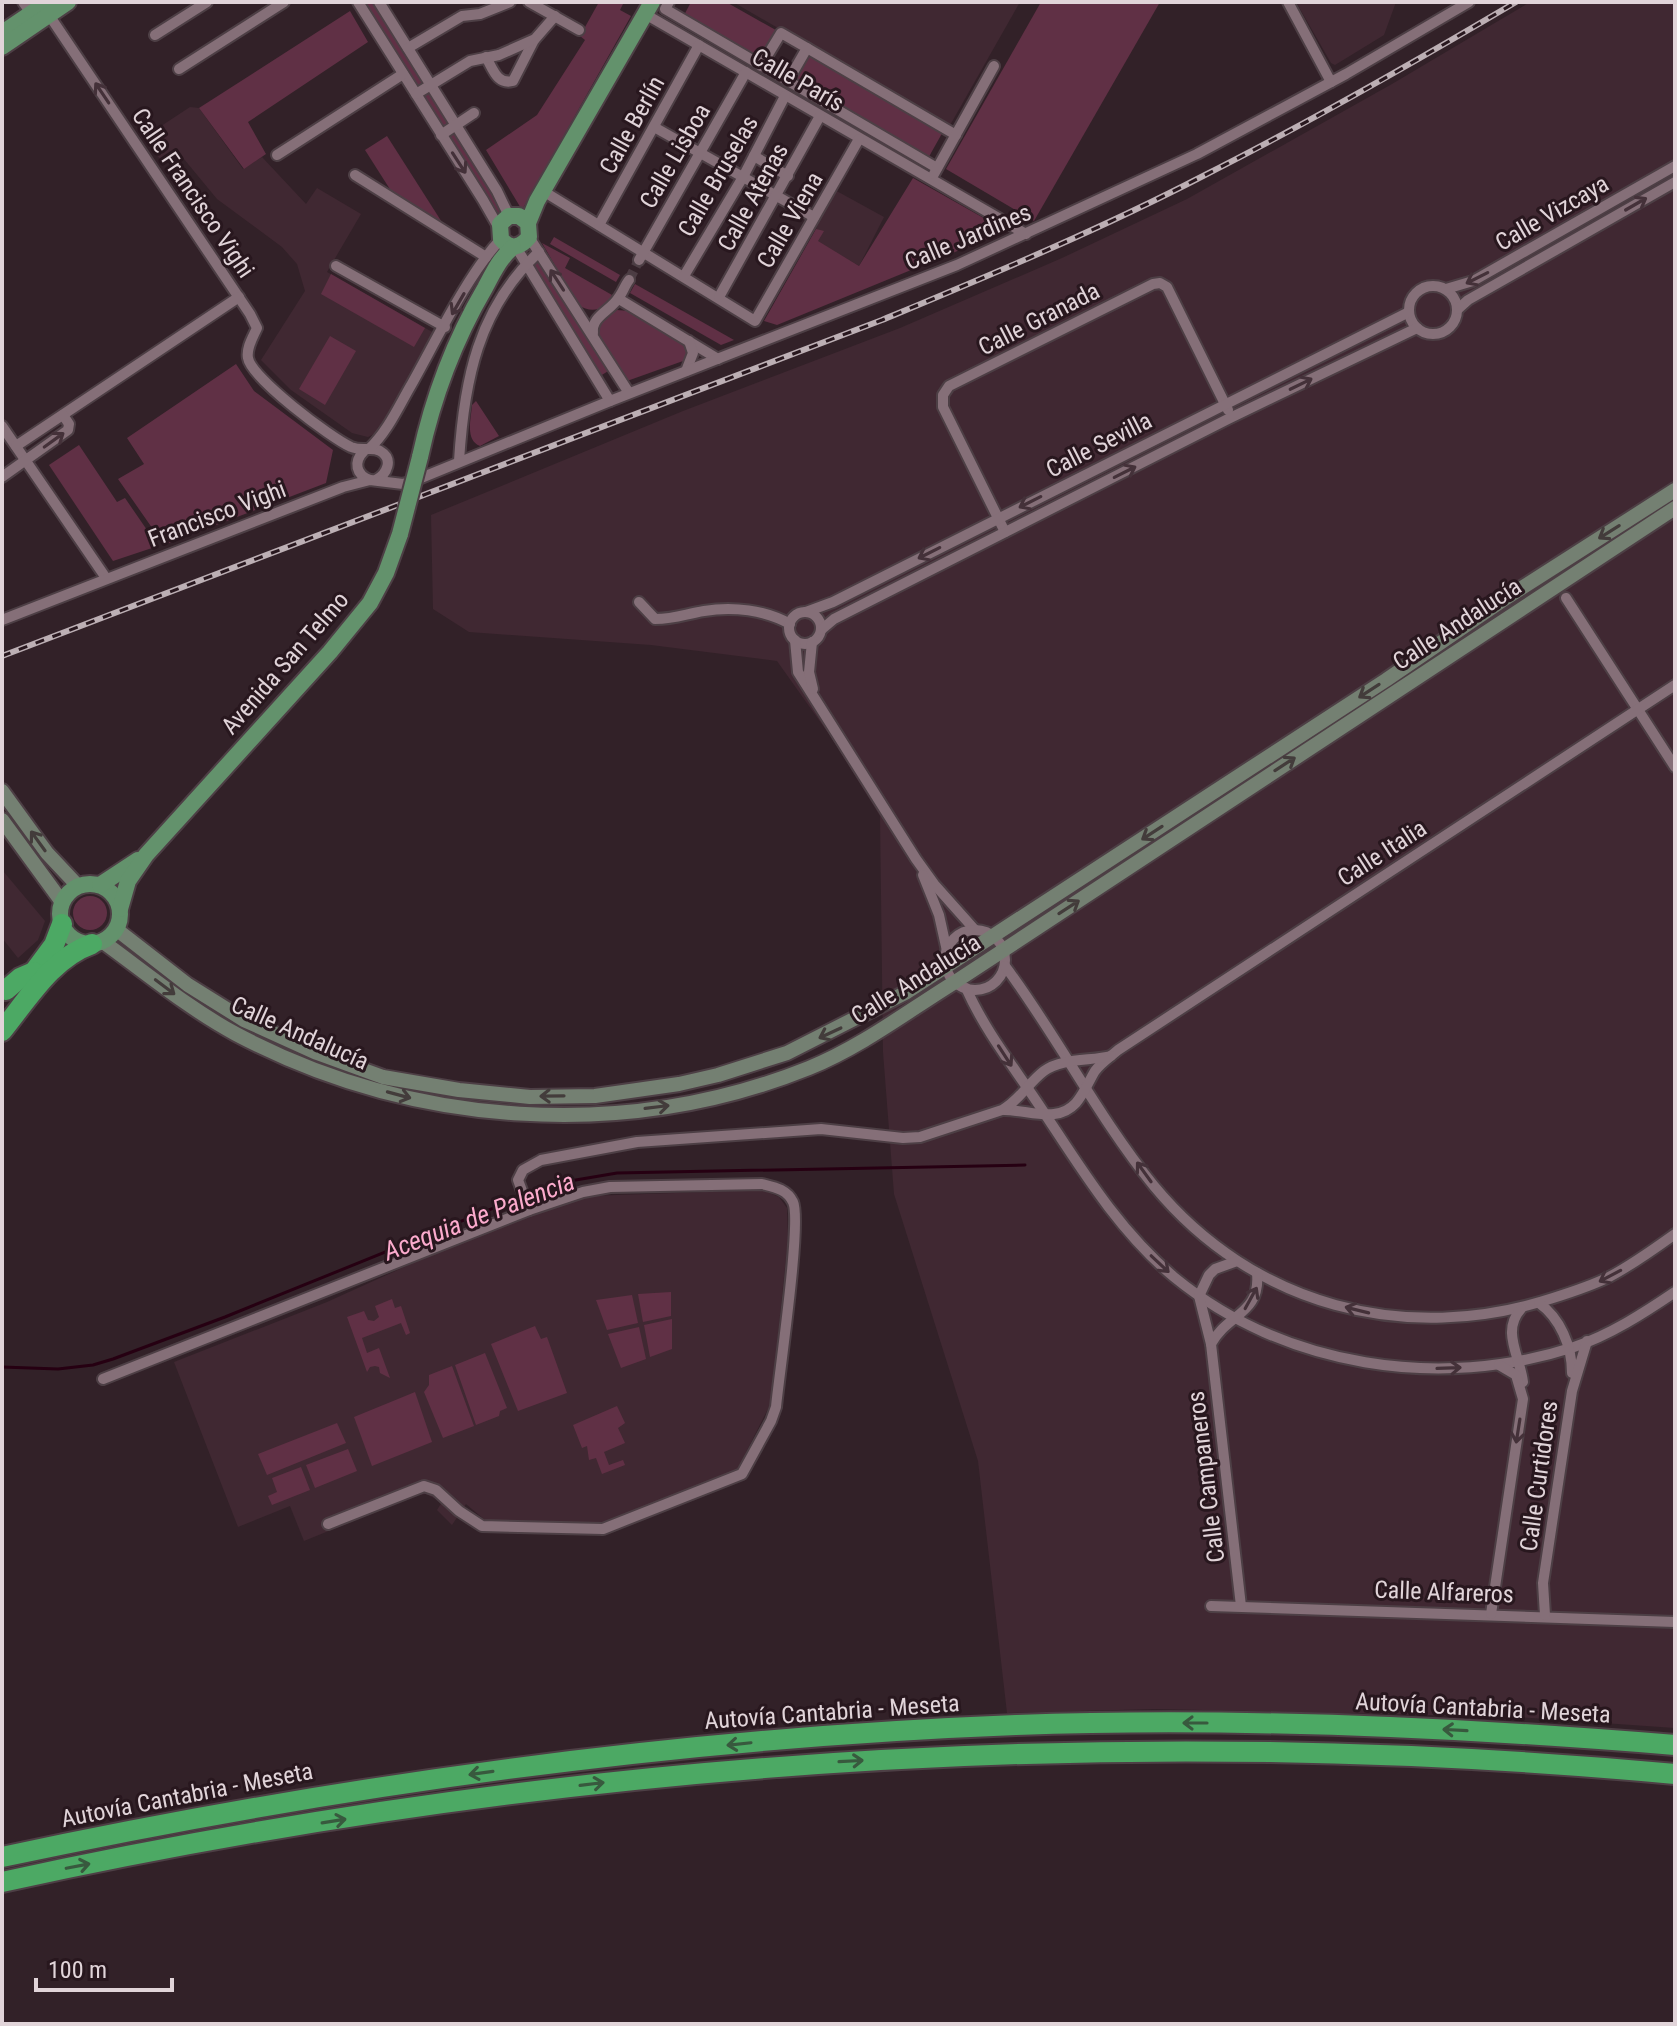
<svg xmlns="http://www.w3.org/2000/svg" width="1677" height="2026" font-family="'Roboto Condensed',sans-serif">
<rect width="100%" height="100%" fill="#322128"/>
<g fill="#402832">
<polygon points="733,2 1020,2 949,127"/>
<polygon points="1296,2 1396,2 1384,35 1335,65 1331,63"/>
<polygon points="1530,2 1675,2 1675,1728 1516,1717 1155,1709 1007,1713 978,1461 894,1194 883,1052 880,816 831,737 777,661 651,645 469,632 433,609 431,515 683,411 900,328 1062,258 1187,199 1392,84"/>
<polygon points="190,107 199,108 243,169 262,157 306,204 317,188 361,214 327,272 434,333 379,429 374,434 368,437 352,433 291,390 261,360 305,291 297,264 282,247 217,199 179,153 174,152 160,159 143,138"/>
<polygon points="833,189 884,217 859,266 817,241 816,229"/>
<polygon points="3,871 45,921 38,940 18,958 2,938"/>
<polygon points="763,1190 779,1197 787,1208 788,1238 771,1403 737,1470 603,1523 486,1521 466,1504 452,1525 437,1510 442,1502 426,1494 417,1495 304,1541 290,1506 238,1527 174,1362 327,1302 424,1258 541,1211 587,1196"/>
</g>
<g fill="#603045">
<polygon points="357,2 377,2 509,216 499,228"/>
<polygon points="599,2 624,2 620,10 631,16 522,210 486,150 537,115 585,40 580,36"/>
<polygon points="691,2 726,2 781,33 761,66 682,19"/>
<polygon points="1041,2 1160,2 1034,221 946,169"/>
<polygon points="350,11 368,42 248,122 266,154 244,169 199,108"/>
<polygon points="807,48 945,128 926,162 788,81"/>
<polygon points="387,136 445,227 393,194 365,150"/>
<polygon points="913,178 996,225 994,236 777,325 764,321 816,229 824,231 818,241 859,266"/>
<polygon points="554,237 620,275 616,282 550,244"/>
<path d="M542,243L570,258L565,268L612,295C606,310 592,314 578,305Z"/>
<polygon points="539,252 613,368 597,378 525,264"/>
<polygon points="331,274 425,328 414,347 321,294"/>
<polygon points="635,284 734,340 721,345 630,293"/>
<polygon points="617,310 629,311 687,345 687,355 683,361 627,381 597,333 600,323"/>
<polygon points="330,336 356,351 325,405 299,389"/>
<polygon points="236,364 254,391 333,450 326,483 164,545 118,479 144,464 127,438"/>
<path d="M476,401L499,436L480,446C465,440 471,419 472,405Z"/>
<polygon points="79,445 117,502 125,498 158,546 113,561 49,465"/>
<circle cx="90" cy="913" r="17"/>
<polygon points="671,1292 671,1316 643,1322 638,1294"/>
<polygon points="632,1295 638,1323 607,1330 596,1300"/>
<polygon points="392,1299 395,1308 401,1306 410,1333 406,1335 401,1323 362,1338 367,1353 379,1348 390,1378 380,1373 379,1367 375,1366 370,1367 367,1372 347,1317 364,1311 368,1320 374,1321 379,1317 375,1306"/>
<polygon points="672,1319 672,1349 650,1357 644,1325"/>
<polygon points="535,1326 541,1339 547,1337 567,1393 518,1411 491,1344"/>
<polygon points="639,1327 646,1359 621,1368 608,1334"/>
<polygon points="485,1353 507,1408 500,1411 499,1416 476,1425 455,1365"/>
<polygon points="452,1366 474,1426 443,1438 424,1392 429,1385 429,1375"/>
<polygon points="415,1392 432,1442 372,1466 354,1417"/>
<polygon points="617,1406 625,1423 618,1428 625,1443 604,1452 609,1465 623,1460 625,1465 602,1474 596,1458 589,1460 587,1446 582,1448 573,1425"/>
<polygon points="337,1423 346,1443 267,1475 258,1454"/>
<polygon points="348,1449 357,1471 315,1488 306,1465"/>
<polygon points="301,1467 310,1490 272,1505 268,1496 277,1492 272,1478"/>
</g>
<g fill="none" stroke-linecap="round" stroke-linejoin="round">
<g stroke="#260012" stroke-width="3">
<polyline points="528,1194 558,1183 617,1173 1025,1165"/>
<polyline points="2,1367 58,1369 93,1365 113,1359 225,1317 521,1197"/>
</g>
<polyline stroke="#4c3c43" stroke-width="10" stroke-dasharray="10 5" stroke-linecap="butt" points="629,280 639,260"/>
<g stroke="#4d3f45" stroke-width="14">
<g id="street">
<polyline points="23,2 31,13"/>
<polyline points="358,2 483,200 499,228"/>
<polyline points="379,2 497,191 509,216"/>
<polyline points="529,2 579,30"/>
<polyline points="669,2 665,9 937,168"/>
<polyline points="1288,2 1331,82"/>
<polyline points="645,14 1026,234"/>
<path d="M49,15L250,314L257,328C253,337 246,348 248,358C251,378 331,438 351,447C363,452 372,446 380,451C394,459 387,474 376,480"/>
<polyline points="155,35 207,2"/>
<polyline points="408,48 462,16 480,14 510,2"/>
<polyline points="807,48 956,135"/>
<path d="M486,57C493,69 497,85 513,81L534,40"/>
<polyline points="761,66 781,33 807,48 788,81"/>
<polyline points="179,69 284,2"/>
<polyline points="416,94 470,61 499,55 535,39 555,16"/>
<polyline points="654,127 814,217"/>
<polyline points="441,135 474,113"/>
<polyline points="277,155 403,74"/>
<polyline points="754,156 788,176"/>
<polyline points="934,174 994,66"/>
<polyline points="355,175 486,257"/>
<polyline points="543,191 755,321 859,139"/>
<polyline points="599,225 699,45"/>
<polyline points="529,237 629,393"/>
<polyline points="516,247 610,401"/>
<polyline points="639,260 746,72"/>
<polyline points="336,266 445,327"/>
<polyline points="684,276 743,177 785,96"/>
<circle cx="1433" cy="310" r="24"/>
<polyline points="1446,289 1473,281 1675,166"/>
<polyline points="719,297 820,116"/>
<polyline points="619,299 718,359"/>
<polyline points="1458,309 1468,300 1675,182"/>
<path d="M593,333C591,316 611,311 619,297C623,292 625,285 629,280"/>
<polyline points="686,371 693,353 689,341"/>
<polyline points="2,426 106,578"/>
<polyline points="16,446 239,297"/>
<path d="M369,449C387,432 398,408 410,387C435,343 467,275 501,239"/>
<path d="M364,451C353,462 356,475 370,480"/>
<path d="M459,461C464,381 478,308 539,252"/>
<polyline points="2,477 68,430 69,424 63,415"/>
<polyline points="1005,532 943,407 943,395 949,386 1153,284 1160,283 1167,287 1228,410"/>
<polyline points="1566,598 1675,767"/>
<path d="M639,602L655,619C676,619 685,614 704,611C733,606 765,610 790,624"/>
<polyline points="806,612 833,602 1409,312"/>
<circle cx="805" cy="628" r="16"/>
<polyline points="2,620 343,487 370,480 403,484 416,480 610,401 957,265 1197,154 1346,74 1469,2"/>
<polyline points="821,630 834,619 1228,419 1417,328"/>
<polyline points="795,640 798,672 916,859 934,884 975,930"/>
<polyline points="812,642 809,672 813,689"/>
<polyline points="923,875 939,915 947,951"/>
<circle cx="975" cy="960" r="30"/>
<path d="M1005,966C1058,1037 1098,1117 1154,1186C1253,1306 1406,1346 1553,1298C1572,1292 1591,1286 1609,1277C1632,1265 1654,1249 1675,1234"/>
<path d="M966,988C986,1033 1017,1071 1043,1111C1082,1170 1119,1231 1174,1277C1284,1367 1440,1391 1574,1347C1610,1335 1644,1313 1675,1292"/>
<path d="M1004,1110C1021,1110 1039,1116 1054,1114C1079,1111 1084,1089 1095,1071C1101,1063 1110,1057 1118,1050L1675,685"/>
<polyline points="1237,1261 1215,1269 1209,1275 1199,1296 1211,1344 1241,1606"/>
<path d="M1539,1303C1560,1318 1572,1346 1572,1373"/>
<path d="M1521,1309C1501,1331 1520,1356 1523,1382"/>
<path d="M1211,1344C1227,1314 1261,1314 1257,1273"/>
<polyline points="103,1379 529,1210"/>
<path d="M328,1524L424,1486L436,1490L459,1511L482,1526L603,1529L742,1474L771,1421L776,1407C779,1375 802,1221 793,1202C787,1189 774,1187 762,1184L610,1187L583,1192L529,1210L518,1180L523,1170L541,1160L637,1142L821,1129L903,1138L920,1137L1002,1110C1020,1100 1028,1083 1044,1071C1061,1058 1091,1061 1111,1056"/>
<polyline points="1211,1606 1675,1622"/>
<polyline points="1491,1614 1523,1399 1516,1375 1499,1365"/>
<polyline points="1545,1615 1543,1583 1572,1391 1587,1341"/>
</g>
</g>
<g stroke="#4d3f45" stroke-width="18">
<g id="secondary">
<polyline points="2,791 47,853 78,886"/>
<polyline points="2,820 62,902"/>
<polyline points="116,929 188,985 244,1020 317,1053 383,1077 459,1090 530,1097 595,1096 679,1084 718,1075 787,1053 907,992 1386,680 1506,598 1675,490"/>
<path d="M102,941C146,973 188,1008 236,1034C412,1127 625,1142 809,1068C861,1047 908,1011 955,982L1675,508"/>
</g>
</g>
<g stroke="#4d3f45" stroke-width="20">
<g id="primary">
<polyline points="2,33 48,2"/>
<polyline points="2,47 68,2"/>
<path d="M528,223L519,216H509L500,224L501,239C511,251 521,247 529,237L528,223L537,201L652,2"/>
<path d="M420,457C433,397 454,341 485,288C493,273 500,258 513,247"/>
<circle cx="90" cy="914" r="30"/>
<polyline points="100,885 138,860"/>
<polyline points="120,909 128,881 146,855 330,652 370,603 386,573 400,534"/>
</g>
</g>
<g stroke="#4d3f45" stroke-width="24">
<g id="highway">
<polyline points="34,972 54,945 62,924"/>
<polyline points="6,990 20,978 34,972"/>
<path d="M2,1031C28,999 52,958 92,944"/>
<path d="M2,1857C335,1786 675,1738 1016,1725C1235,1717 1456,1727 1675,1745"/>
<path d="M2,1882C553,1761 1113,1722 1675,1774"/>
</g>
</g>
<use href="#street" stroke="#856f78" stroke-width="10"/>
<use href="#secondary" stroke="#748072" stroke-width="14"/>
<use href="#primary" stroke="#63926c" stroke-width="16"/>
<use href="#highway" stroke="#4ca964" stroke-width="20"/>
<g stroke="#bcafb4" stroke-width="6">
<path id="rail" d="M2,656L882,320C990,275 1099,230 1203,176C1310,122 1413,63 1516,2"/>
</g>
<use href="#rail" stroke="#28171e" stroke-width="3" stroke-dasharray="9" stroke-linecap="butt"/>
<g stroke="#4d3f45" stroke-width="20" stroke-linecap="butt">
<polyline id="primary-bridge" points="400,534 420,457"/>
</g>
<use href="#primary-bridge" stroke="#63926c" stroke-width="16"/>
</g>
<defs><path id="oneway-shaft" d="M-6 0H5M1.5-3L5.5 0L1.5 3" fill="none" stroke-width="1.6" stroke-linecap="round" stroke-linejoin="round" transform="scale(2)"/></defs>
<g stroke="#443139">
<use href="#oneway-shaft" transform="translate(102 93) rotate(-124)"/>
<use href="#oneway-shaft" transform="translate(459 163) rotate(57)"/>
<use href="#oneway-shaft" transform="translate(1636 204) rotate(-30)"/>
<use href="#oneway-shaft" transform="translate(1477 278) rotate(153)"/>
<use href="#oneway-shaft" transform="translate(557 280) rotate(-123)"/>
<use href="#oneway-shaft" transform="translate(458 304) rotate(120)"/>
<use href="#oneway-shaft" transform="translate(1301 384) rotate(-26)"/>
<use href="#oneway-shaft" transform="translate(54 440) rotate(-36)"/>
<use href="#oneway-shaft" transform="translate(1125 472) rotate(-27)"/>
<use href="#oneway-shaft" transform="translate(1030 502) rotate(153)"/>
<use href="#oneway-shaft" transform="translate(929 553) rotate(153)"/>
<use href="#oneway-shaft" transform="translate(1005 1056) rotate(57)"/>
<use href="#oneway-shaft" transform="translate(1144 1172) rotate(-126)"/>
<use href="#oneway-shaft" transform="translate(1160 1264) rotate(43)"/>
<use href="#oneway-shaft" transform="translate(1610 1276) rotate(152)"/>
<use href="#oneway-shaft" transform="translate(1251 1298) rotate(-61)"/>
<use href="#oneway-shaft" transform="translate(1357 1310) rotate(-166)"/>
<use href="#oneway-shaft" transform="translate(1449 1368) rotate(-2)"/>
<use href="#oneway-shaft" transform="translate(1518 1431) rotate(99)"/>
</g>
<g stroke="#433c3b">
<use href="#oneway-shaft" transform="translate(1609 532) rotate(148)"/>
<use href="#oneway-shaft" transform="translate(1369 691) rotate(147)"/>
<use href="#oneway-shaft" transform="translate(1285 764) rotate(-33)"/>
<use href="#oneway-shaft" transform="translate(1152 833) rotate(147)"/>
<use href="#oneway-shaft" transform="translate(38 841) rotate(-126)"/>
<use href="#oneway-shaft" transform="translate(1069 907) rotate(-33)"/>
<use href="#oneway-shaft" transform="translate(165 987) rotate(37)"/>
<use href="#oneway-shaft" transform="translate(830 1033) rotate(155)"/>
<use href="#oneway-shaft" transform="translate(399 1095) rotate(15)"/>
<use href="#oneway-shaft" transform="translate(552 1096) rotate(179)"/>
<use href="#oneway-shaft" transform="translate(657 1107) rotate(-7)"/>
</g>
<g stroke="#38593e">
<use href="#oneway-shaft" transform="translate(1195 1723) rotate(180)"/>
<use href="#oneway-shaft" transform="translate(1455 1730) rotate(-177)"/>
<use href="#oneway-shaft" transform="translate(739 1744) rotate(174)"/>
<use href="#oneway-shaft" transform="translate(851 1761) rotate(-3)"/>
<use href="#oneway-shaft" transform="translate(481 1773) rotate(172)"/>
<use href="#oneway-shaft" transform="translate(592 1784) rotate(-7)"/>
<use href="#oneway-shaft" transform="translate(334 1821) rotate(-9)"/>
<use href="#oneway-shaft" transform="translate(78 1866) rotate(-11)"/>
</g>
<g text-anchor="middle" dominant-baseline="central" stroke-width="6" stroke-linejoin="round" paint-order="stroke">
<g font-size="24" fill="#e1d4d9" stroke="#28171e">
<text transform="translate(798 80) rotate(30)">Calle París</text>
<text transform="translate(632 125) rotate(-61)">Calle Berlín</text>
<text transform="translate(675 156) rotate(-60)">Calle Lisboa</text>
<text transform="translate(718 176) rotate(-60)">Calle Bruselas</text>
<text transform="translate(193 193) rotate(56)">Calle Francisco Vighi</text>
<text transform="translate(753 197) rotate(-61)">Calle Atenas</text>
<text transform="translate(1552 213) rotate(-30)">Calle Vizcaya</text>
<text transform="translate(790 220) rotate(-60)">Calle Viena</text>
<text transform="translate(968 237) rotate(-23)">Calle Jardines</text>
<text transform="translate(1039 319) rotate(-27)">Calle Granada</text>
<text transform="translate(1099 445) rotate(-27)">Calle Sevilla</text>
<text transform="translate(217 514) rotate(-21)">Francisco Vighi</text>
<text transform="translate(1457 624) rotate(-33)">Calle Andalucía</text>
<text transform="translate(285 663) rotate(-49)">Avenida San Telmo</text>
<text transform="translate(1382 853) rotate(-33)">Calle Italia</text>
<text transform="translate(916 979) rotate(-32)">Calle Andalucía</text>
<text transform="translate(300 1033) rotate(24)">Calle Andalucía</text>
<text transform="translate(1539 1476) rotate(-82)">Calle Curtidores</text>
<text transform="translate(1206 1477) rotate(-97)">Calle Campaneros</text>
<text transform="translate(1444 1592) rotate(2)">Calle Alfareros</text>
<text transform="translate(1483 1708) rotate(3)">Autovía Cantabria - Meseta</text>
<text transform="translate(832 1712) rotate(-4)">Autovía Cantabria - Meseta</text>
<text transform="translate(187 1795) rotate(-11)">Autovía Cantabria - Meseta</text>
</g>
<g font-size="26" font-style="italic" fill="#fcabcd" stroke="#28171e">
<text transform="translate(479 1216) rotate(-21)">Acequia de Palencia</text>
</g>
</g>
<rect width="1677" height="2026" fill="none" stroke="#e1d4d9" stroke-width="8"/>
<path d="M36 1978v12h136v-12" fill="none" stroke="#e1d4d9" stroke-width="4"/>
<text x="48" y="1978" font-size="24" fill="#e1d4d9" stroke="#28171e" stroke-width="6" paint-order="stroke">100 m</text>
</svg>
